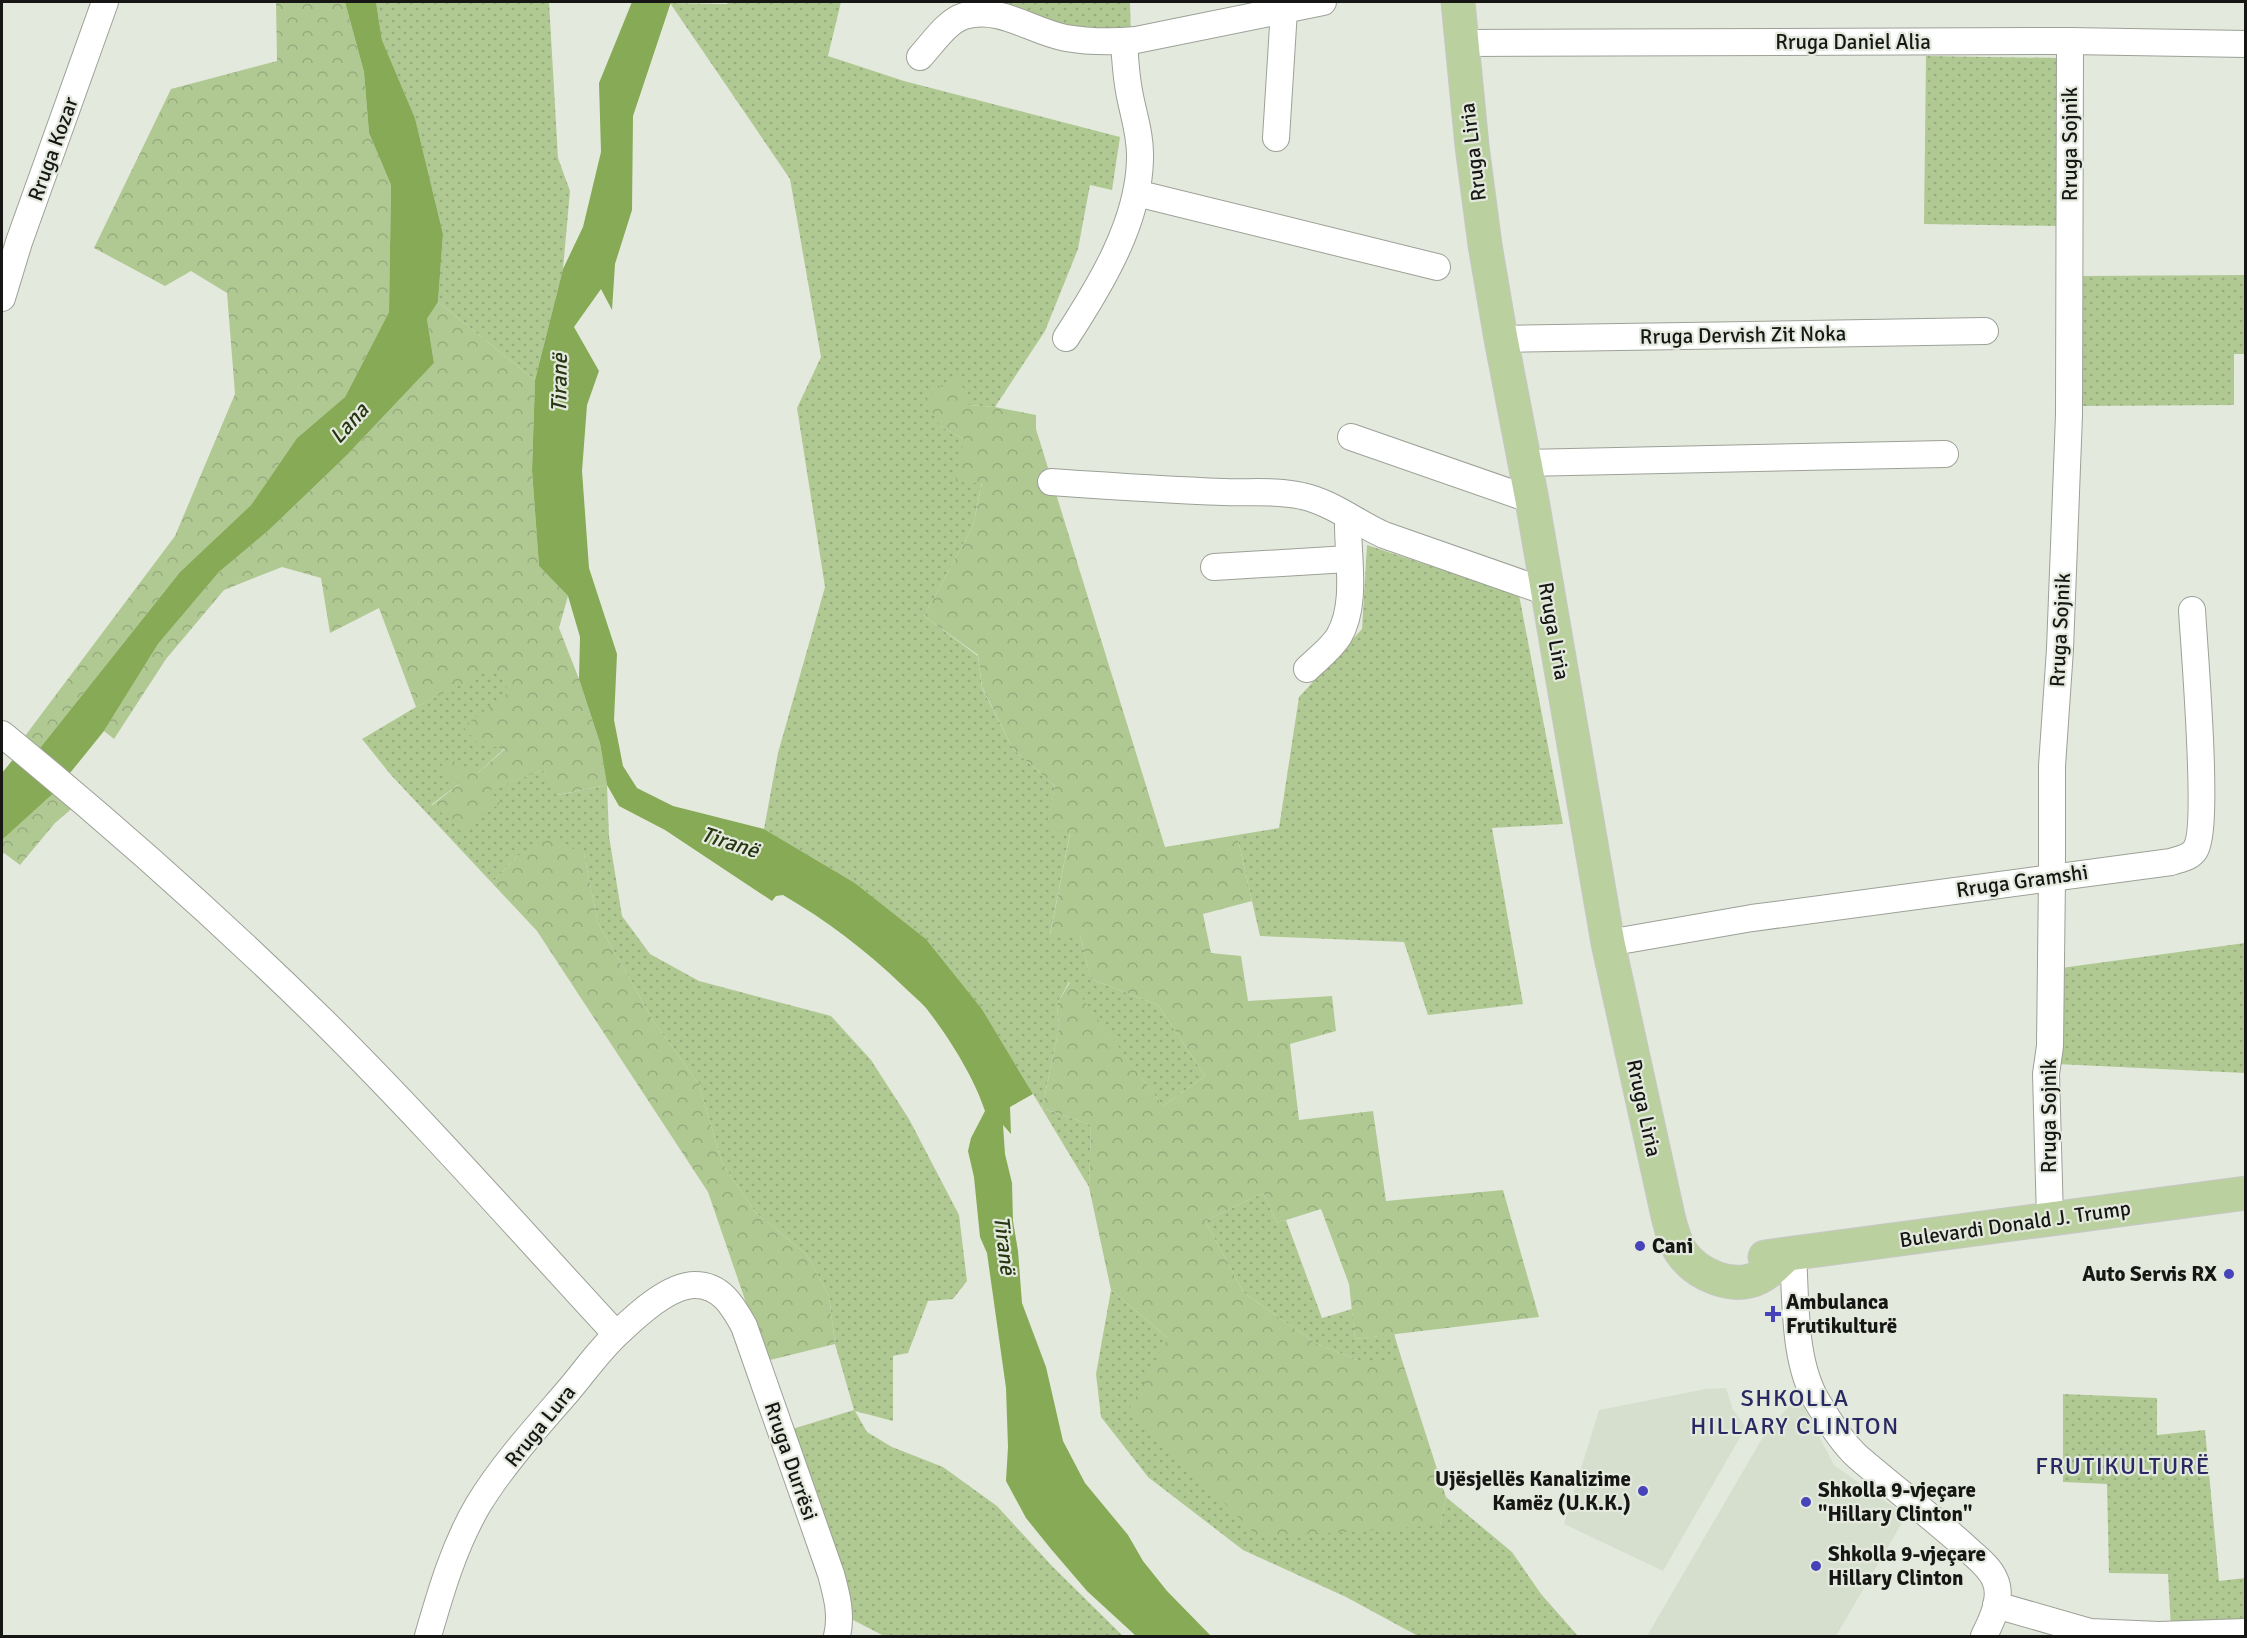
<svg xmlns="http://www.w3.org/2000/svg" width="2247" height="1638" font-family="Signika,sans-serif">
<defs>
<pattern id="grass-dots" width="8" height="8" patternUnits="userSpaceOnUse" patternTransform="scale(1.5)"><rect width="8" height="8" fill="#b0c993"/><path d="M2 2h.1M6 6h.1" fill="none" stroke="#97ac7e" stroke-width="1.8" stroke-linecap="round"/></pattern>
<pattern id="forest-crowns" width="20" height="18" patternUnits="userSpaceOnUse" patternTransform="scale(1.5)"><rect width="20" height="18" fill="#b0c993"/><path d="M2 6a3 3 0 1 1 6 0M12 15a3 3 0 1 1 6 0" fill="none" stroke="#97ac7e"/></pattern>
</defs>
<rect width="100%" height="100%" fill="#e4e9de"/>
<g fill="#d6dfcd">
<polygon points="1726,1388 1733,1410 1746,1427 1663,1571 1564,1524 1599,1410 1706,1389"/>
<polygon points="1798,1395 1834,1465 1906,1516 1836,1636 1647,1636 1763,1437"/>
</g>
<g fill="url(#grass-dots)">
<polygon points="376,2 549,2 558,158 570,191 563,269 535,380 438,302 443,234 415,118 382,40"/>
<polygon points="728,2 841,2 828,56 904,81 1120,137 1112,190 1090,185 1078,249 1045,331 995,407 969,405 940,426 964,439 982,482 973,526 924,616 978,656 982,688 1013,749 1055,786 1047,828 1070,833 1050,934 1080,935 1091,979 1158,1005 1205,1076 1163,1106 1069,982 1057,1004 1059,1028 1042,1108 1091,1125 1089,1187 982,1009 926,939 855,883 764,829 778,753 825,587 797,408 821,357 790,179 670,3 727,4"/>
<polygon points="971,2 1130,2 1131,38 1018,22"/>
<polygon points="1926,56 2058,58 2057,226 1924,224"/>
<polygon points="2245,275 2245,354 2234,354 2234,405 2078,406 2077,276"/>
<polygon points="1367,545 1519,595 1563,824 1492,828 1523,1004 1428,1015 1404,942 1260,936 1237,835 1279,828 1299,697 1362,629"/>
<polygon points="496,666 510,692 505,748 478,773 460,783 431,805 500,803 489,790 543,770 558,795 607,785 609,836 622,916 650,954 699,981 831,1016 871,1060 909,1119 959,1215 967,1281 953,1299 928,1301 908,1353 893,1356 893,1421 855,1411 867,1432 892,1447 943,1467 997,1506 1052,1566 1123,1636 884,1636 853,1620 789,1430 854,1410 835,1344 829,1296 807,1255 755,1212 722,1163 699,1084 654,1022 598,923 584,854 517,856 492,883 391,775 362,739 416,707"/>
<polygon points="2245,943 2245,1073 2057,1064 2061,968"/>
<polygon points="1263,1193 1277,1223 1286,1220 1322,1318 1352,1309 1355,1339 1394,1334 1402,1360 1358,1360 1317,1344 1244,1293 1205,1221"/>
<polygon points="1111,1290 1168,1338 1440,1525 1446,1497 1512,1552 1541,1594 1578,1636 1418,1636 1346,1597 1243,1550 1148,1477 1101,1417 1096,1374"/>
<polygon points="2063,1394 2157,1398 2157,1435 2205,1430 2219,1581 2245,1578 2245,1625 2171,1629 2168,1574 2109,1573 2107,1484 2063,1482"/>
</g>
<g fill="url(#forest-crowns)">
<polygon points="276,2 345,2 364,72 369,133 391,185 389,312 345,397 297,438 251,505 180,572 40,748 25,736 175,536 235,394 227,293 191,271 165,286 94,248 171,89 277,61"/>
<polygon points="438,302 535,380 532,470 539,566 568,596 559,628 579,679 600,743 607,785 557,795 543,770 490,790 500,803 466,829 431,806 459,784 440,767 449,759 478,773 505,749 478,743 463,727 509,692 496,667 416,707 379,608 330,633 321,578 282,567 224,590 166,659 114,739 104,731 158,644 219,572 269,530 346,456 434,363 427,319"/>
<polygon points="958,373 969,405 995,407 1036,415 1036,429 1165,847 1237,835 1252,901 1203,914 1211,953 1241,956 1248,1001 1332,996 1336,1031 1290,1044 1299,1120 1373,1111 1386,1201 1503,1190 1539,1317 1355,1339 1349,1284 1321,1209 1277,1223 1263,1193 1205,1221 1244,1293 1317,1344 1358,1360 1402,1360 1446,1497 1440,1525 1348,1532 1257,1536 1130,1408 1168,1338 1111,1290 1089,1187 1091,1125 1042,1108 1059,1028 1057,1004 1070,982 1163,1106 1205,1076 1158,1005 1091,979 1080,935 1050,935 1070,834 1046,829 1055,786 1013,749 982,687 978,655 924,616 973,526 982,483 955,482 964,439 940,426 925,398"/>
<polygon points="56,791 75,806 55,823 20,865 4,853 2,855 2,840"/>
<polygon points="551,838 584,854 598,923 654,1022 699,1084 722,1163 755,1212 807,1255 829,1296 835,1344 766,1361 708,1192 537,931 492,883 517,856"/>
</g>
<g fill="#86aa55">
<polygon points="345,2 376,2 382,40 415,118 443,234 438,302 427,319 434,363 346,456 269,530 219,572 158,644 104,731 70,773 40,748 180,572 251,505 297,438 345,397 389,312 391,185 369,133 364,72"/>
<path d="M632,2H671L633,116L632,210L615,264L612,310L601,289L574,327L599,371L587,405L582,471L589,568L617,654L614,720L623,766L637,788L673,806L764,829L855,883L926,939L982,1009L1033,1094L1010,1107L1011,1134L1003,1125L1005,1154L1012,1183L1013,1221L1018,1251L1022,1303L1046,1367L1063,1441L1085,1483L1128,1535L1143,1561L1167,1591L1211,1636H1136L1087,1591L1051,1549L1026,1518L1006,1481L1008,1447L1006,1388L987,1253L980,1237L974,1177L968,1151L971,1138L985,1111C974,1077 948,1036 926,1008C919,1000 910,993 903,986C867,951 826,920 783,895L776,896L772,901L665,830L619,806L607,785L600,743L579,679L580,637L568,596L539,566L532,470L535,380L563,269L583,227L601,152L599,83Z"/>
<polygon points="15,757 56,791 2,840 2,773"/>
</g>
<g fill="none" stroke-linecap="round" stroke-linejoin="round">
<g stroke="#9ca197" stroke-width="28">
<g id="minor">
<polyline points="1461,43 2070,41 2246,44"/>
<path d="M920,57C932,44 947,21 964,16C1000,5 1032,32 1066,38C1089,42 1113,42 1136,40L1323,2"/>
<polyline points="1276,138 1284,10"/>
<polyline points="1136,193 1437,267"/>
<polyline points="2,298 19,242 105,2"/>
<path d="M1066,338C1100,286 1139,222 1140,159C1141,135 1133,114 1129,91C1126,75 1125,58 1124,41"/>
<polyline points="1501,339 1985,331"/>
<polyline points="1351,437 1532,500"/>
<polyline points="1524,463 1945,454"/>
<path d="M1051,482C1109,486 1167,490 1224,492C1250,493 1277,490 1302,496C1331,502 1357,523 1384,535L1547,592"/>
<polyline points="1214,567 1348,559"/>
<path d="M1307,669C1317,659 1331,649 1339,636C1358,603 1347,555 1348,518"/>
<path d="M2,734C112,824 220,920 322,1020C424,1121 519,1229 616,1334"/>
<path d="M1608,943L1752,918L2171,862C2179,859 2190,858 2195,850C2210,829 2194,647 2192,610"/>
<polyline points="2050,1219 2046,1074 2050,1046 2052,877 2052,766 2060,649 2069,415 2070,41"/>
<path d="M1793,1255C1796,1300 1793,1363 1818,1403C1829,1421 1843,1444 1859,1458C1893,1487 1928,1514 1961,1543C1972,1554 1989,1565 1995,1580C2003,1598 1992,1620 1984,1636"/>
<polyline points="1996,1605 2090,1632 2159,1635 2246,1632"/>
<path d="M428,1636C441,1591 454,1546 478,1505C503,1464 537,1427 568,1391C585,1371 600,1349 619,1332C637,1315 669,1285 695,1285C721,1285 733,1306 744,1326L831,1574C837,1596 842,1615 837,1636"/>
</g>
</g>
<g stroke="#c7c7c7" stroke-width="35">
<g id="major">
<path d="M1458,2L1472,146L1485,245L1501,339L1532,500L1608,943L1668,1216C1671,1228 1674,1241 1681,1252C1697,1275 1733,1291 1760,1277C1770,1272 1777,1264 1785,1256"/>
<polyline points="1765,1257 2246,1193"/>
</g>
</g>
<use href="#minor" stroke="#fff" stroke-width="26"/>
<use href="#major" stroke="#bbd09f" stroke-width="33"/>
</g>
<g fill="#4743b9" stroke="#e4e9de" stroke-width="2">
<circle cx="1640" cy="1246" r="6"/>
<circle cx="2229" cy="1274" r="6"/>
<path d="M1770 1305h6v6h6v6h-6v6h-6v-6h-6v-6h6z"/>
<circle cx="1643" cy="1491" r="6"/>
<circle cx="1806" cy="1502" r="6"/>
<circle cx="1816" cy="1566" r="6"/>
</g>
<g text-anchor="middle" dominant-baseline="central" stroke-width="4.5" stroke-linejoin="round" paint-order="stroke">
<g font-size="21" fill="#161714" stroke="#e4e9de">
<text x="1853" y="42">Rruga Daniel Alia</text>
<text transform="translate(2070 144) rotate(-90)">Rruga Sojnik</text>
<text transform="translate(53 149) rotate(-70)">Rruga Kozar</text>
<text transform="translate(1473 152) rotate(-97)">Rruga Liria</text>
<text transform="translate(1743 335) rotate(-1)">Rruga Dervish Zit Noka</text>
<text transform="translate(2060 630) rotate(-87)">Rruga Sojnik</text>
<text transform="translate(1554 631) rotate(80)">Rruga Liria</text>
<text transform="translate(2022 881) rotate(-8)">Rruga Gramshi</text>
<text transform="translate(1644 1108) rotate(78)">Rruga Liria</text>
<text transform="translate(2049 1116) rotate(-90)">Rruga Sojnik</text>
<text transform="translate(2015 1224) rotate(-8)">Bulevardi Donald J. Trump</text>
<text transform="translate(540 1426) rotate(-51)">Rruga Lura</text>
<text transform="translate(791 1461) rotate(71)">Rruga Durrësi</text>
</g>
<g font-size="21" font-weight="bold" fill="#161714" stroke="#e4e9de" text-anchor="start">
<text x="1652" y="1246">Cani</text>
<text x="2217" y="1274" text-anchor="end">Auto Servis RX</text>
<text x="1786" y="1302">Ambulanca<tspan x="1786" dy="24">Frutikulturë</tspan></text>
<text x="1631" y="1479" text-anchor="end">Ujësjellës Kanalizime<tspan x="1631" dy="24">Kamëz (U.K.K.)</tspan></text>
<text x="1818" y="1490">Shkolla 9-vjeçare<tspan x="1818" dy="24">"Hillary Clinton"</tspan></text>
<text x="1828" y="1554">Shkolla 9-vjeçare<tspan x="1828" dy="24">Hillary Clinton</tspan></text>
</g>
<g font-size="22" font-style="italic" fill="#273612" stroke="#e4e9de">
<text transform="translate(559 383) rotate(-89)">Tiranë</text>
<text transform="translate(349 423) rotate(-48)">Lana</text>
<text transform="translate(730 842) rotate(18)">Tiranë</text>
<text transform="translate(1005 1245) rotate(83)">Tiranë</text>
</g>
<g font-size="24" letter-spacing="1.5" fill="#282962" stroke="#e4e9de">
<text x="1795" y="1398">SHKOLLA<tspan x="1795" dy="28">HILLARY CLINTON</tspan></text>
<text x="2123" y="1466">FRUTIKULTURË</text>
</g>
</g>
<rect width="2247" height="1638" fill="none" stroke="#161714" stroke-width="6"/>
</svg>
